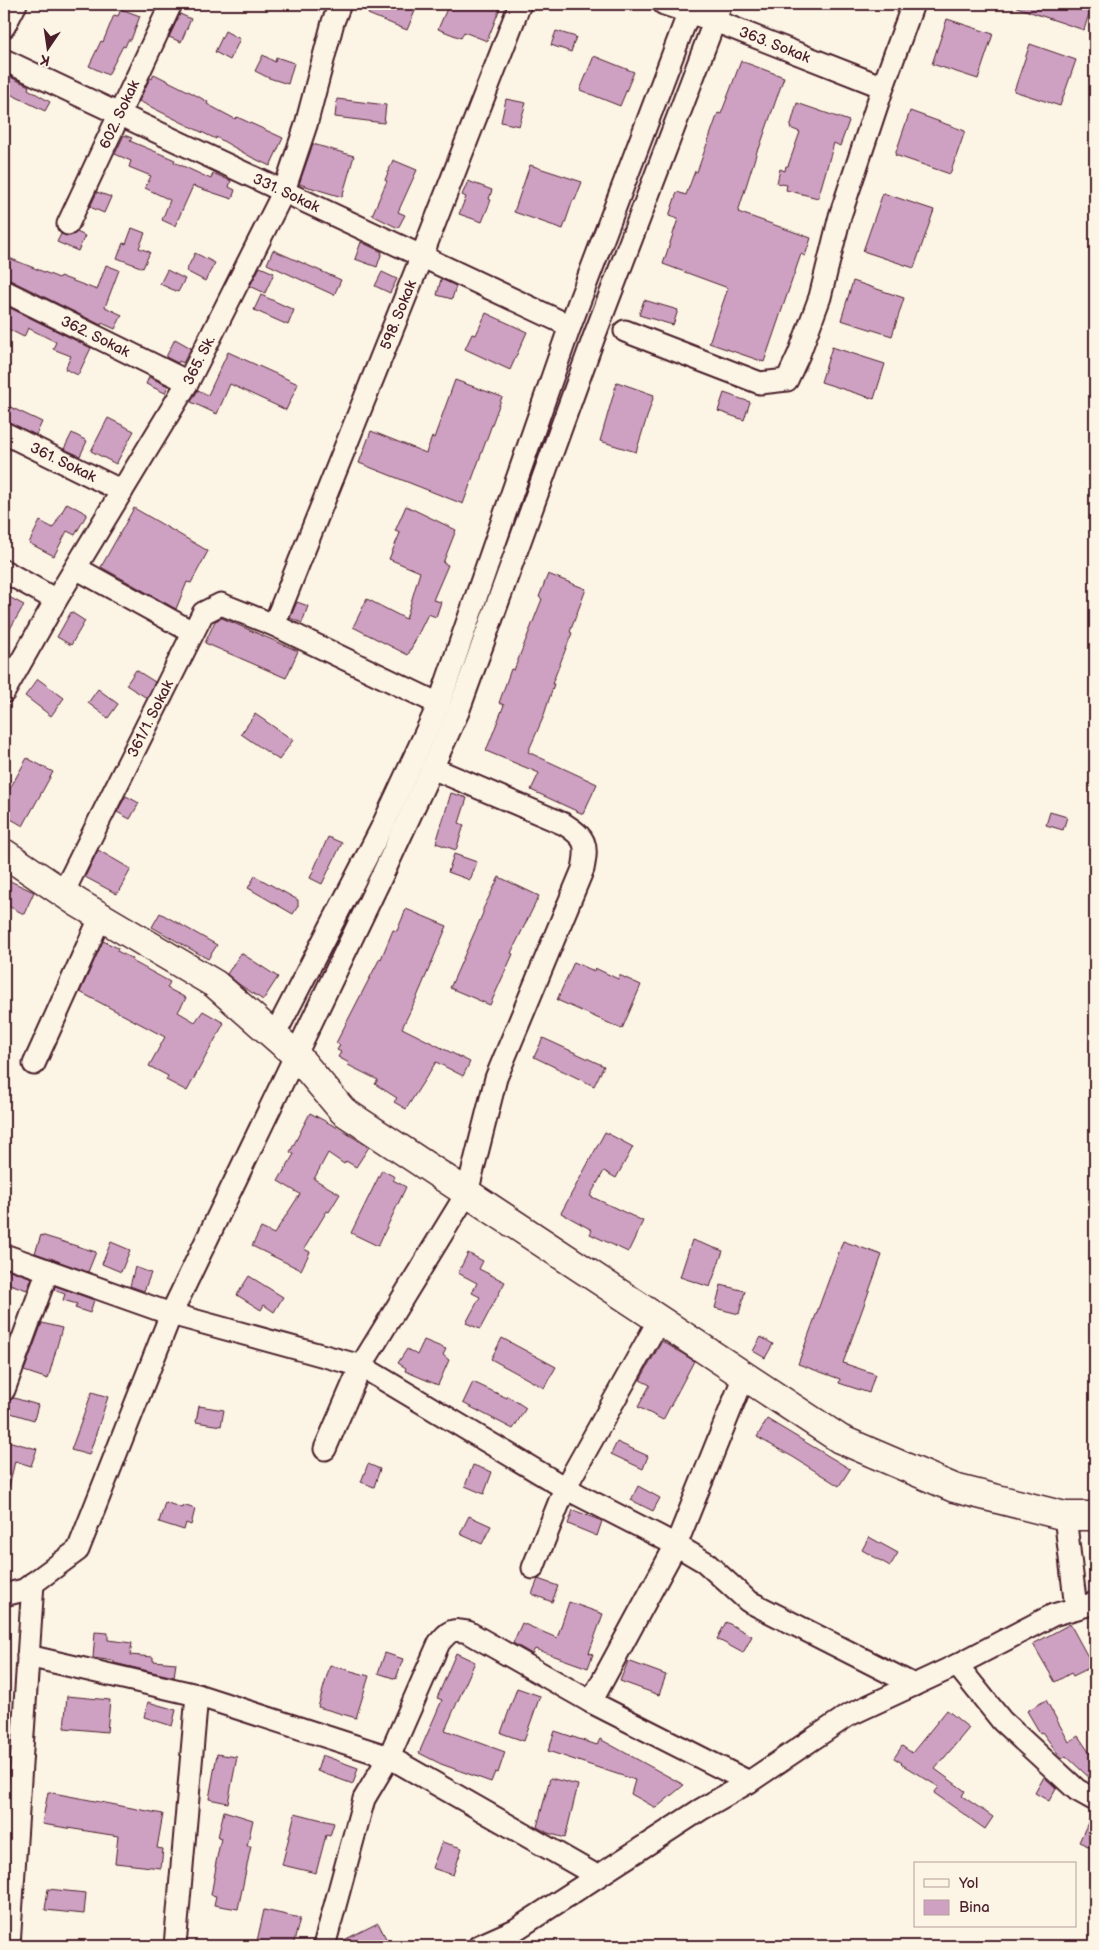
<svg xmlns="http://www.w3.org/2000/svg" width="1099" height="1950" font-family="'Balsamiq Sans',sans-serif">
<rect width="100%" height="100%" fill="#fcf5e5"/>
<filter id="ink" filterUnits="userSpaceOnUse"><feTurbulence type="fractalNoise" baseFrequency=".02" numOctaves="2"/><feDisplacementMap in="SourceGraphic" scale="10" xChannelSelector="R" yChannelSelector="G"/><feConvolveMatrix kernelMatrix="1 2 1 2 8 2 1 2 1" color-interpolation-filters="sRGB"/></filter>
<g filter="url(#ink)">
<g fill="#cea1c3" stroke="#4a1f2b">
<polygon points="372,4 418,4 407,30 368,14"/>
<polygon points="449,4 487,4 500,8 487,41 464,32 461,38 438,29"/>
<polygon points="1014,4 1092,4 1084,30 1039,15 1014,6"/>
<polygon points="121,9 140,16 131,40 128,40 125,47 123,46 108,75 89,66 101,41 103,42 114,15 118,16"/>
<polygon points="180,14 191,19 181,42 169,37"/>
<polygon points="947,19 993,34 978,79 932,64"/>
<polygon points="225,31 240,39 230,60 215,52"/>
<polygon points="556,31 576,37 571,52 551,45"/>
<polygon points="1030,44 1076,60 1060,106 1014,91"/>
<polygon points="263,55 275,62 276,57 294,63 288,84 269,78 255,71"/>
<polygon points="594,56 634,72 620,106 580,90"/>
<polygon points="741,61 784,77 759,149 758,148 738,212 811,238 805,256 801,254 764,362 709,343 728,288 663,264 678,219 669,216 677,192 686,195 695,171 697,172 718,113 721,114"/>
<polygon points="4,74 29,86 28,89 50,102 45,111 4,91"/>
<polygon points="154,74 192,93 208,102 207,104 235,119 237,117 283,138 270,166 251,157 216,137 216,139 193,128 139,101 150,78 152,79"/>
<polygon points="337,99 386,105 384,123 335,117"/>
<polygon points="506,99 526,103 519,126 501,122"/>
<polygon points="797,103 849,121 840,146 834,143 818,198 786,190 787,185 777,183 780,169 785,171 786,166 788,166 800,132 790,128"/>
<polygon points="910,111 965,131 950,174 895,155"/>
<polygon points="124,135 132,138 130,141 161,154 175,160 174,162 211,179 213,173 231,181 229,187 235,190 232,199 193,186 175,226 162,220 170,200 145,188 151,176 129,167 131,161 115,154"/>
<polygon points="313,144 354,156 342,197 299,184"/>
<polygon points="393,160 417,170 398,212 405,215 398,228 372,215 387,181 385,180"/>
<polygon points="530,165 582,182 575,200 573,200 563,229 514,212"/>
<polygon points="468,181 492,190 489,199 491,200 482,222 459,214 466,197 462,195"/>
<polygon points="97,192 111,197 104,213 90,207"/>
<polygon points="883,193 934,210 914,268 863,251"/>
<polygon points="132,228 145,233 139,248 150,252 143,268 117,258 123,243 126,244"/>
<polygon points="77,232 85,236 78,251 57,242 61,234 70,236"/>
<polygon points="361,242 382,252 377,267 355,259"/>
<polygon points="273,250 341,280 334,295 267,264"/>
<polygon points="195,253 215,263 205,281 186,271"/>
<polygon points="4,256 59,278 60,276 97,290 106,265 119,270 105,307 122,315 115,329 102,323 101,325 10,280 4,279"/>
<polygon points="260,267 274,273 265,293 250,286"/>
<polygon points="167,270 185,279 178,292 160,284"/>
<polygon points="382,272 397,279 390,293 375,286"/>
<polygon points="441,279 456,286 452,299 437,295"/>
<polygon points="853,281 904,298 892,336 841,320"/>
<polygon points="261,295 294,310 288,325 254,310"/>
<polygon points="644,300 678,310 673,325 639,315"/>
<polygon points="4,305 91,348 78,375 65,369 71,356 53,349 56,342 28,328 24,337 4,327"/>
<polygon points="486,313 527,332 510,370 465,349 472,334 476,335"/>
<polygon points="175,339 191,348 183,363 179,361 178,363 166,357"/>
<polygon points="832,347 885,364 874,399 821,382"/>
<polygon points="228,352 298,384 286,410 230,384 217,414 191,402 198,390 208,395"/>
<polygon points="149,377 168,386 165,393 146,384"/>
<polygon points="455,380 502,397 463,504 359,463 371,431 426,453 432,437 434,438"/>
<polygon points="617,382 654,395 636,452 600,441"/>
<polygon points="724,393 750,402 744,420 718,411"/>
<polygon points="4,404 42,422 36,435 4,420"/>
<polygon points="108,418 134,431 116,464 91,451"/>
<polygon points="72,433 87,441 80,456 64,449"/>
<polygon points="67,503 87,514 75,535 67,531 54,556 29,543 40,521 53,528"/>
<polygon points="406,506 456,530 443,563 448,565 433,600 441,602 436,617 428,614 408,655 353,627 367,599 406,619 420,572 389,559 400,533 395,531"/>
<polygon points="134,508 208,551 191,583 187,582 176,609 101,567"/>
<polygon points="548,574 586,589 570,632 572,633 552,684 554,684 543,718 528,752 597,784 583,814 531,790 539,773 486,751 504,705 499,703 511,669 514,670 542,599 539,597"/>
<polygon points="9,597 24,605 4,639 4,607"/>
<polygon points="297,602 308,606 302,623 290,618"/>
<polygon points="71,612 85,621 71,645 57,637"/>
<polygon points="222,618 298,651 286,678 205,643 215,621"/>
<polygon points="136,670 155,682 147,698 126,685"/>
<polygon points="38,679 64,698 51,716 25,696"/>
<polygon points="98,689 118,704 108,718 88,703"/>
<polygon points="255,714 293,740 279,760 241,734"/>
<polygon points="27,758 53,772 23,826 4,815 4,799"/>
<polygon points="451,793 467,798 459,823 464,825 456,850 436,843"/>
<polygon points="126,796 139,803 130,819 117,812"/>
<polygon points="1050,812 1067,817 1063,830 1046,825"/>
<polygon points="328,837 342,843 322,884 310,878"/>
<polygon points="98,850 131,869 117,894 85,877"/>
<polygon points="454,854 477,862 470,880 448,872"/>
<polygon points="255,876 298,900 298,906 293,914 248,888"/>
<polygon points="499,877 539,896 511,953 513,954 490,1005 450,988 483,913 483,909"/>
<polygon points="8,880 34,892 24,914 8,906 9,903 4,901 4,889"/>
<polygon points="406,909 447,926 417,997 402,1028 470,1062 463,1076 436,1062 406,1109 394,1102 397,1098 375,1084 378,1080 348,1065 349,1063 338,1057 341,1052 337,1050 340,1045 336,1043 380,958 381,959 393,930 397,931"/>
<polygon points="160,913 217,945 208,959 152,927"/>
<polygon points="103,941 118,948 117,951 133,959 132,961 170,982 167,988 186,998 178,1012 195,1022 203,1011 224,1023 187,1091 166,1080 168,1076 149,1066 165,1037 80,992"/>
<polygon points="241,953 278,977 263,1000 240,985 227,974"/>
<polygon points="574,962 594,971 595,968 618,979 619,975 641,985 622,1029 557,1000"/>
<polygon points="543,1038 604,1066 594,1086 534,1057"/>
<polygon points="310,1113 338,1128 369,1147 356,1167 346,1161 344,1164 328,1153 314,1179 340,1194 329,1212 327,1211 304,1249 310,1252 301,1270 252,1246 261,1228 274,1234 300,1194 278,1181 294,1154 290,1152"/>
<polygon points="605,1132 633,1147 616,1178 604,1171 590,1196 643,1221 628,1252 590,1234 592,1230 561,1213"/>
<polygon points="382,1170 395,1177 393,1180 406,1187 378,1246 351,1233"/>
<polygon points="41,1235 96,1252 88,1272 35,1253"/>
<polygon points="692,1240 723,1251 710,1287 680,1277"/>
<polygon points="843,1241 882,1255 843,1363 875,1374 869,1393 839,1383 840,1379 798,1364"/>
<polygon points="111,1242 130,1250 121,1272 102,1264"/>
<polygon points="468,1253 483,1261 479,1269 505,1282 480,1329 466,1323 480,1297 472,1293 477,1283 458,1273"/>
<polygon points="135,1267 151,1273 144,1291 130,1286"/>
<polygon points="4,1268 32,1278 27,1290 4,1282"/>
<polygon points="249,1276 283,1297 274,1312 264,1305 261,1310 237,1295"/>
<polygon points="721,1285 745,1291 739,1314 715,1308"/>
<polygon points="55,1286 94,1300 90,1313 75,1308 77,1304 63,1300 65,1294 54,1290"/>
<polygon points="42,1323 62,1328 48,1379 24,1371"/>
<polygon points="4,1333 11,1335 4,1354"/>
<polygon points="761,1337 773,1344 765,1358 753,1351"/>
<polygon points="502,1338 556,1367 544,1388 491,1359"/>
<polygon points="424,1340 446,1349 443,1355 449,1360 438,1385 405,1371 406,1368 398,1363 407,1349 417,1355"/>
<polygon points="662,1341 694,1361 663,1420 638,1407 650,1385 640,1380"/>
<polygon points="473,1382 507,1398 508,1396 526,1408 513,1429 463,1403"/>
<polygon points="92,1392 108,1397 89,1455 71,1450"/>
<polygon points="14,1398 38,1405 34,1420 4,1411 4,1402"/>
<polygon points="199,1406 224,1410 221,1426 196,1422"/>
<polygon points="767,1419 850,1469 839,1486 793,1457 757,1437"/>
<polygon points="4,1440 37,1449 31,1466 15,1461 9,1487 4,1486"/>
<polygon points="617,1442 648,1456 643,1469 611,1454"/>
<polygon points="368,1464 380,1469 374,1487 361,1482"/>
<polygon points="473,1465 492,1472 484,1494 465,1486"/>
<polygon points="638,1486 660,1498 653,1511 631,1500"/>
<polygon points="165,1502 182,1508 183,1505 195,1509 191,1525 186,1523 184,1530 159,1522"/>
<polygon points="573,1510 602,1521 597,1536 568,1524"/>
<polygon points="469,1516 491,1526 482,1544 460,1534"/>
<polygon points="869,1537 898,1553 890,1566 862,1550"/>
<polygon points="538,1579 558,1586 552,1602 532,1594"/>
<polygon points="569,1602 603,1614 589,1653 593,1654 588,1668 535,1649 532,1654 513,1643 522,1623 557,1638"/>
<polygon points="726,1622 752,1636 743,1653 717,1639"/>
<polygon points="1070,1624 1093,1666 1073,1676 1071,1673 1055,1682 1033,1644"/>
<polygon points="95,1632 108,1633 108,1640 132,1643 130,1655 153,1657 153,1661 176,1663 174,1677 114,1663 114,1661 93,1658"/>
<polygon points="385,1653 403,1659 396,1679 378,1673"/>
<polygon points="456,1653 475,1662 445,1730 505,1752 498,1773 495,1772 491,1782 441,1764 419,1753 442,1700 437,1698"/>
<polygon points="628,1661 666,1675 659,1695 620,1681"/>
<polygon points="330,1665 369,1676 356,1718 318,1707"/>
<polygon points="517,1688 540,1696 524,1741 501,1733"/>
<polygon points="67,1696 110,1700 107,1732 64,1728"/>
<polygon points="1046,1700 1069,1742 1078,1736 1089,1752 1095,1758 1095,1783 1066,1756 1062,1759 1042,1732 1040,1733 1027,1711"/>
<polygon points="148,1702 176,1710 172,1726 144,1717"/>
<polygon points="947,1710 969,1728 935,1769 965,1791 962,1796 993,1817 985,1829 934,1793 939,1787 901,1764 902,1763 894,1758 902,1746 912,1753"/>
<polygon points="555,1731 597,1745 600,1739 684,1785 656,1808 631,1794 635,1780 548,1751"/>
<polygon points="217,1754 237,1757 228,1803 209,1799"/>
<polygon points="322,1755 358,1768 353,1784 317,1771"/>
<polygon points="1044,1777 1056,1788 1049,1801 1035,1793"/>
<polygon points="550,1778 578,1785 565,1838 548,1833 537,1827"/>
<polygon points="48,1792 163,1814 157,1848 163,1849 161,1868 115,1863 118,1836 42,1824"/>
<polygon points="224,1811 253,1820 247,1846 251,1846 238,1909 214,1905 216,1896 211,1895 216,1867 215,1867 221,1838 218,1837"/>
<polygon points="1093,1812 1095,1812 1095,1849 1079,1842"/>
<polygon points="295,1813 334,1823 330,1836 326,1835 316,1873 282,1865"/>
<polygon points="442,1842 462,1848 453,1875 432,1868"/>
<polygon points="48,1889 86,1893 84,1914 45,1910"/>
<polygon points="264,1910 300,1918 293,1946 282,1946 257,1941"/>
<polygon points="378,1923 390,1946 337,1946 338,1943"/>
</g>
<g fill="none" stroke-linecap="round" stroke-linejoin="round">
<g stroke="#4a1f2b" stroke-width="25">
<g id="minor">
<path id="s1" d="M664,4L715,21L883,87"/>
<polyline points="4,27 16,4"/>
<path id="s2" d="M4,60L570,326"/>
<path id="s3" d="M68,224L171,4"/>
<path id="s4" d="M4,291L188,382"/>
<polyline points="625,331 760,383 787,380 799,354 820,297 840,216 883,87 913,4"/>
<path id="s5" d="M4,433L122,491"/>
<polyline points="76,568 192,632"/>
<polyline points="4,571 56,600"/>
<path id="s6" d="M274,625L421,258L520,4"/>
<path id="s7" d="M4,692L56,600L188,382L284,191L306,125L333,22L340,4"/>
<path id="s8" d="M63,893L203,613L221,604L274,625L439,704"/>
<polyline points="274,1036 381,829 439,704 570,326 692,4"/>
<polyline points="34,1064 101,916"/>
<polyline points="4,1255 171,1314 361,1366 565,1488 676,1545 705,1562 748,1601 914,1685"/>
<polyline points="4,1390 48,1270"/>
<path d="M325,1449L361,1366L467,1193L496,1078L583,869C588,844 586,838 564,824L432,768"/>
<polyline points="1065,1516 1076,1608"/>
<polyline points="533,1568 565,1488 659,1320"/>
<polyline points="4,1595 24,1590 78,1550 171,1314 388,863 458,712 594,337 721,4"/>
<polyline points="28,1656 197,1695 389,1757 597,1876"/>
<polyline points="957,1665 1002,1721 1077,1790 1095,1800"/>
<polyline points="591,1702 676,1545 744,1376"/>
<polyline points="9,1946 33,1583"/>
<polyline points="175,1946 197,1695"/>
<path d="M324,1946L364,1799L389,1757L439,1643C450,1630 451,1629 468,1632L591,1702L749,1782"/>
<polyline points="479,1946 515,1930 700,1810 749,1782 847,1716 957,1665 1053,1615 1095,1603"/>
</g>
</g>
<g stroke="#4a1f2b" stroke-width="31">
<polyline id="major" points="4,853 78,903 215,984 296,1055 343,1111 840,1439 954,1488 1065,1516 1095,1516"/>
</g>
<use href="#minor" stroke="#fcf5e5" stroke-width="21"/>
<use href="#major" stroke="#fcf5e5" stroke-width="28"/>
</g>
</g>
<g text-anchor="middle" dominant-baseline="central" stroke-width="4" stroke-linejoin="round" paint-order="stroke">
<g font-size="15" fill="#4a1f2b" stroke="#fcf5e5">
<text stroke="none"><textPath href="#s1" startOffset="118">363. Sokak</textPath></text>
<text stroke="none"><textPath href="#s3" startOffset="121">602. Sokak</textPath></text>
<text stroke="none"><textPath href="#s2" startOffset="312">331. Sokak</textPath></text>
<text stroke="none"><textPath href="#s6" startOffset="334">598. Sokak</textPath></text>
<text stroke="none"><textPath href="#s4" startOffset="102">362. Sokak</textPath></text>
<text stroke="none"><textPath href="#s7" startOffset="385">365. Sk.</textPath></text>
<text stroke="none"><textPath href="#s5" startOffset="66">361. Sokak</textPath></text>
<text stroke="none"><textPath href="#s8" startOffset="195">361/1. Sokak</textPath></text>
</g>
</g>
<rect width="1099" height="1950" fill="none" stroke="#fcf5e5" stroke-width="20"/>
<rect x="10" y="10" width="1079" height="1930" fill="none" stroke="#4a1f2b" stroke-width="2" filter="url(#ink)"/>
<rect x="914" y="1862" width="162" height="65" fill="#fcf5e5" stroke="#b59f9b"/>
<rect x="924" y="1879" width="25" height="8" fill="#fcf5e5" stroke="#b59f9b"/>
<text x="959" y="1888" font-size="15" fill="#4a1f2b">Yol</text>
<rect x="924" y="1900" width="25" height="15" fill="#cea1c3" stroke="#b59f9b"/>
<text x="959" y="1912" font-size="15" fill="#4a1f2b">Bina</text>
<g transform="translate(48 48) rotate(193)" stroke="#fcf5e5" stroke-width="4" paint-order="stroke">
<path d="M0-4L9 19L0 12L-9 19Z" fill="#4a1f2b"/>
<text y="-8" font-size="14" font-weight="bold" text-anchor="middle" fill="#4a1f2b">K</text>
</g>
</svg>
